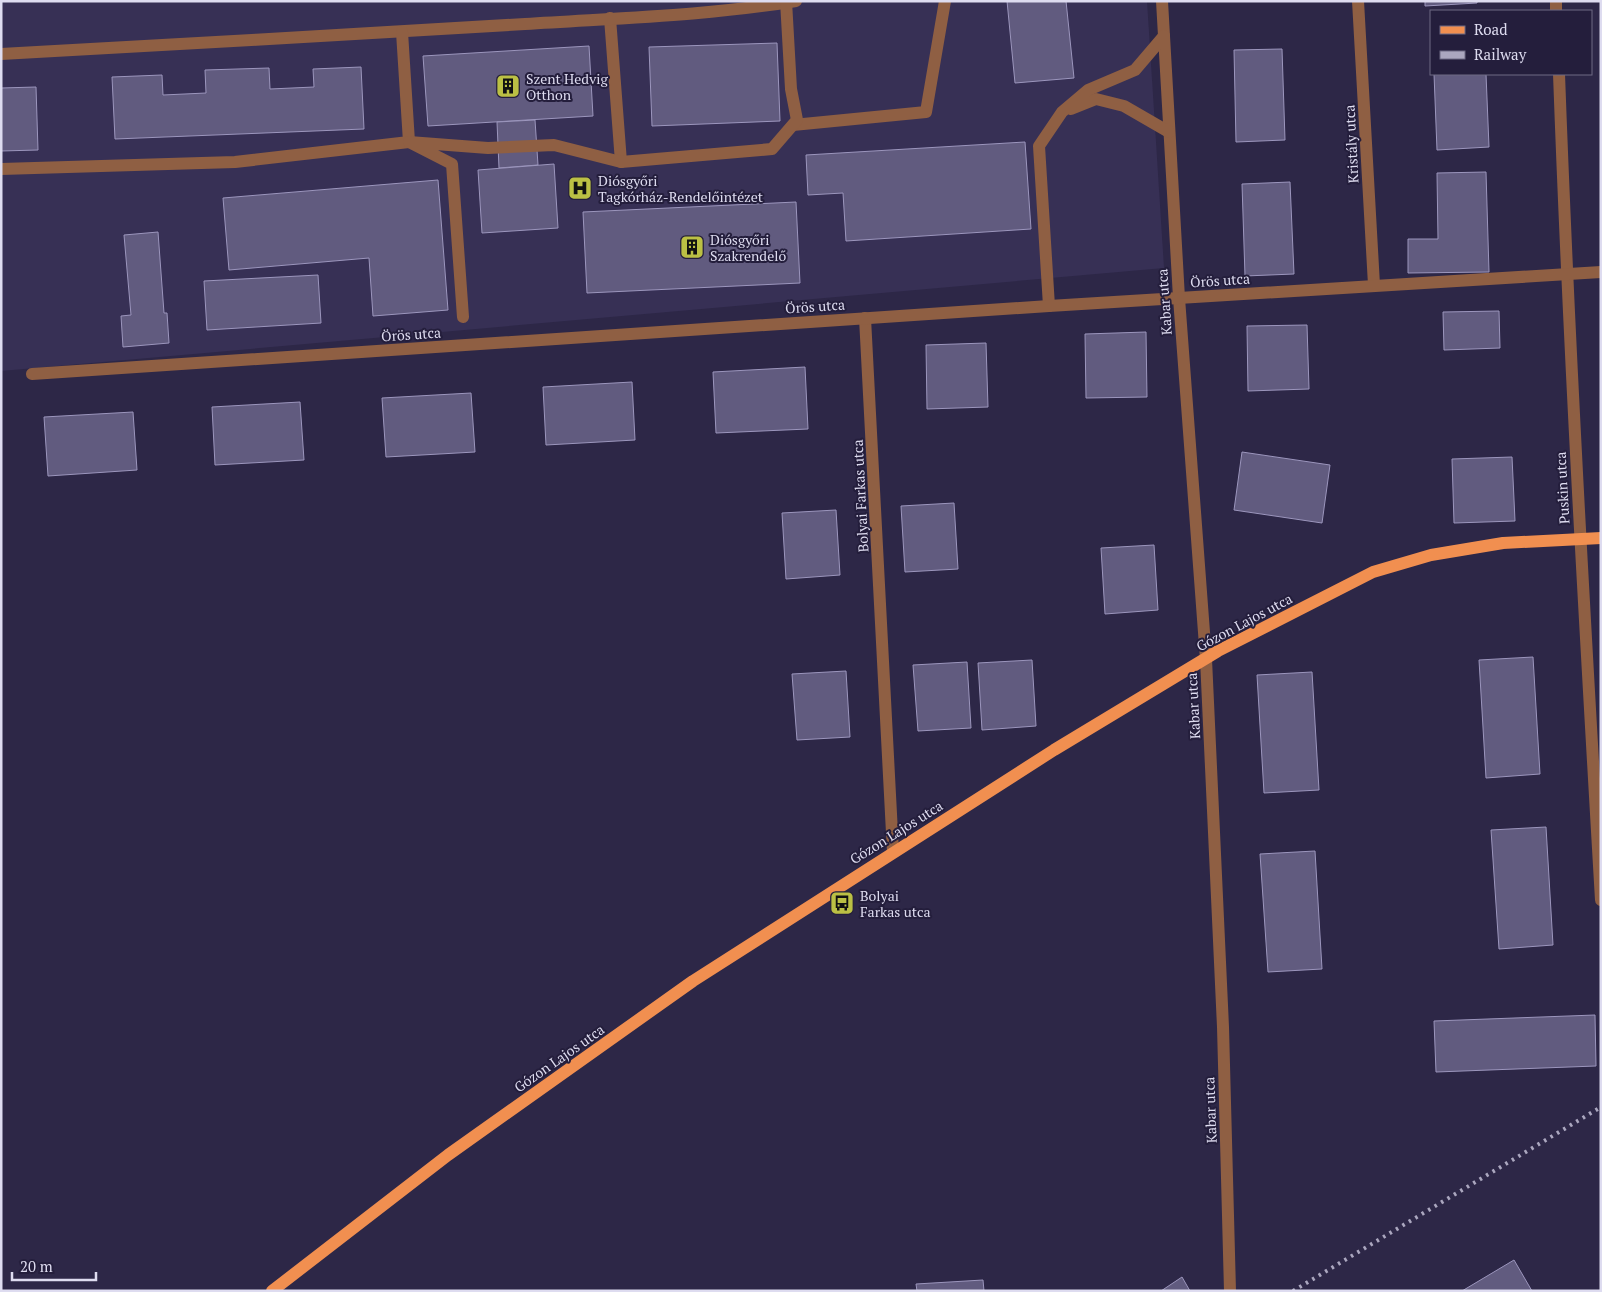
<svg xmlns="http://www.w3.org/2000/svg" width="1602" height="1292" font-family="'PT Serif',serif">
<rect width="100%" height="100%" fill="#2d2747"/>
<polygon fill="#373055" points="1,1 1147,1 1164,268 1,371"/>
<g fill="#615b7f" stroke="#9c96bd">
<polygon points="1007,1 1066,1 1074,78 1015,83"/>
<polygon points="1425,1 1477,1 1477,3 1425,6"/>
<polygon points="777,43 780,121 652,126 649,47"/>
<polygon points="589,46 593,116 428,126 423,56"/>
<polygon points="1282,49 1285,140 1236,142 1234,50"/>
<polygon points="361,67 364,129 115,139 112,77 162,75 163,95 206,93 205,70 269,68 270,89 314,87 313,69"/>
<polygon points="1434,74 1486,74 1489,147 1437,150"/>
<polygon points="36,87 38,150 1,151 1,88"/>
<polygon points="535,120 538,165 499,168 497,122"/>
<polygon points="1025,142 1031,229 846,241 843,193 808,195 806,155"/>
<polygon points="554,164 558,228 482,233 478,170"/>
<polygon points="1486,172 1489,272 1408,273 1408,239 1438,239 1437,173"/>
<polygon points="438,180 448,310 373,316 369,258 229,270 223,198"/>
<polygon points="1290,182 1294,274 1245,276 1242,184"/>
<polygon points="796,202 800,283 587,293 583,212"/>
<polygon points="158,232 164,313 167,313 169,343 123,347 121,316 131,315 124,235"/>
<polygon points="318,275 321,323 207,330 204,281"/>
<polygon points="1499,311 1500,348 1444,350 1443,312"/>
<polygon points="1307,325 1309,389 1248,391 1247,326"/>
<polygon points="1146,332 1147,397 1086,398 1085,334"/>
<polygon points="986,343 988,407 927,409 926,345"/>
<polygon points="805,367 808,429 716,433 713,372"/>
<polygon points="632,382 635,440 546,445 543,387"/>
<polygon points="471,393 475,452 386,457 382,398"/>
<polygon points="300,402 304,460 215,465 212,407"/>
<polygon points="133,412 137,470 48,476 44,417"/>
<polygon points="1242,452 1330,465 1322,523 1234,510"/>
<polygon points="1512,457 1515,521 1454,523 1452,459"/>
<polygon points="954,503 958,569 905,572 901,506"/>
<polygon points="836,510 840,575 786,579 782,513"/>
<polygon points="1154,545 1158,610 1105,614 1101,548"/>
<polygon points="1533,657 1540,774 1486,778 1479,660"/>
<polygon points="1032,660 1036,726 982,730 978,663"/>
<polygon points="967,662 971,728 918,731 913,665"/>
<polygon points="846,671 850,737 797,740 792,674"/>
<polygon points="1312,672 1319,790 1264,793 1257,675"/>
<polygon points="1546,827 1553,945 1499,949 1491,830"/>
<polygon points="1315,851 1322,969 1268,972 1260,854"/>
<polygon points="1595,1015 1596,1066 1436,1072 1434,1021"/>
<polygon points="1514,1260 1532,1291 1462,1291"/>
<polygon points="1182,1277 1190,1291 1161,1291"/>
<polygon points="983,1280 984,1291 917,1291 916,1284"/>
</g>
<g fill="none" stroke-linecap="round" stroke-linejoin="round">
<g stroke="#8f5f43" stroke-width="12">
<polyline points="1162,1 1179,298 1206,659 1223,1027 1230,1291"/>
<polyline points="1358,1 1374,285"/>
<polyline points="1556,1 1556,11"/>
<polyline points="610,18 621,162"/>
<path d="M1,54C176,44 350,35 525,24C615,18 706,16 796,1"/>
<path d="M1559,74C1569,350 1585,625 1601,900"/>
<polyline points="1071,109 1096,99 1124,106 1169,132"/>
<polyline points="793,125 926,112 945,1"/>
<polyline points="1,169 235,162 409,142 402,32"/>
<polyline points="1049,306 1039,146 1062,112 1088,90 1135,70 1164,36"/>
<polyline points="463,317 452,164 409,142 488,148 554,145 621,162 772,149 797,120 791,89 786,1"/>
<polyline points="865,318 893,852"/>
<polyline points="32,374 1049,306 1601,272"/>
</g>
<polyline stroke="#f18f50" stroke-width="12" points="272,1291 448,1155 693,981 1054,750 1218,651 1373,572 1431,555 1503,543 1601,538"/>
<polyline stroke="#aba7bf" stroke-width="4" stroke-dasharray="2.5 5" stroke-linecap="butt" points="1293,1291 1601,1107"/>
</g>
<defs>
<g id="building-square" transform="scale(1.25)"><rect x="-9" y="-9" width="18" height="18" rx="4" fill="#bbc044" stroke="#241e3c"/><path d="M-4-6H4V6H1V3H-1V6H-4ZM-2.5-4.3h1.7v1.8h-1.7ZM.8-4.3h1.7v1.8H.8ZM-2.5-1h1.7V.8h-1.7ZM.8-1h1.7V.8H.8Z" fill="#111"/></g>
<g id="hospital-square" transform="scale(1.25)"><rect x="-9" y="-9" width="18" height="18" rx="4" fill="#bbc044" stroke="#241e3c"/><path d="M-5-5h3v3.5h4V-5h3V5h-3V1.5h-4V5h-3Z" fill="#111"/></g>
<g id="bus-square" transform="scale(1.25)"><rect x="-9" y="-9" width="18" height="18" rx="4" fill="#bbc044" stroke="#241e3c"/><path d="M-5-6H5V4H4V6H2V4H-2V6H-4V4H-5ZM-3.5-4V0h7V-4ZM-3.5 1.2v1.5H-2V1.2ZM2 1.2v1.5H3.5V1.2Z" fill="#111"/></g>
</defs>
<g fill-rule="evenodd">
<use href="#building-square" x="508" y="86"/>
<use href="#hospital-square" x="580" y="188"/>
<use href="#building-square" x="692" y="247"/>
<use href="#bus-square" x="842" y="903"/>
</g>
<g text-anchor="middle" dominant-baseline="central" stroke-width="4" stroke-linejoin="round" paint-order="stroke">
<g font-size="14" fill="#dedcf0" stroke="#241e3c" text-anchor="start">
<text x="526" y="78">Szent Hedvig<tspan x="526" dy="16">Otthon</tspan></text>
<text x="598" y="180">Diósgyőri<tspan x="598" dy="16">Tagkórház-Rendelőintézet</tspan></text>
<text x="710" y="239">Diósgyőri<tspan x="710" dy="16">Szakrendelő</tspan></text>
<text x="860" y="895">Bolyai<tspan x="860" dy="16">Farkas utca</tspan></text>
</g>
<g font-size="14" fill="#dedcf0" stroke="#241e3c">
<text transform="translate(1351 144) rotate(-93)">Kristály utca</text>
<text transform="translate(1220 280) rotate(-4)">Örös utca</text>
<text transform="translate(1164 302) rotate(-94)">Kabar utca</text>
<text transform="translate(815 306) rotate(-4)">Örös utca</text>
<text transform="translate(411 334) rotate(-4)">Örös utca</text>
<text transform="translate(1562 488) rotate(-93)">Puskin utca</text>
<text transform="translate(860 496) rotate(-93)">Bolyai Farkas utca</text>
<text transform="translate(1244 622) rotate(-28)">Gózon Lajos utca</text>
<text transform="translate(1193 706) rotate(-93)">Kabar utca</text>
<text transform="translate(896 832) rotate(-32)">Gózon Lajos utca</text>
<text transform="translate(559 1058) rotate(-35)">Gózon Lajos utca</text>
<text transform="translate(1210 1110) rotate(-92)">Kabar utca</text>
</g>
</g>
<rect width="1602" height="1292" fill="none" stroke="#dedcf0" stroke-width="5"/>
<rect x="1430" y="10" width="162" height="65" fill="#241e3c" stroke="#6e6a84"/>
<rect x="1440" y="26" width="25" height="8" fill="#f18f50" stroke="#6e6a84"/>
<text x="1474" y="35" font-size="15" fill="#dedcf0">Road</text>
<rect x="1440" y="51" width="25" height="8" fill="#aba7bf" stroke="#6e6a84"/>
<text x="1474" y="60" font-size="15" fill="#dedcf0">Railway</text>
<path d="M12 1272v8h84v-8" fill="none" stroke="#dedcf0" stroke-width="2.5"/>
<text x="20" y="1272" font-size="15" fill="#dedcf0" stroke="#241e3c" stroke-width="4" paint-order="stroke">20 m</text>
</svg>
